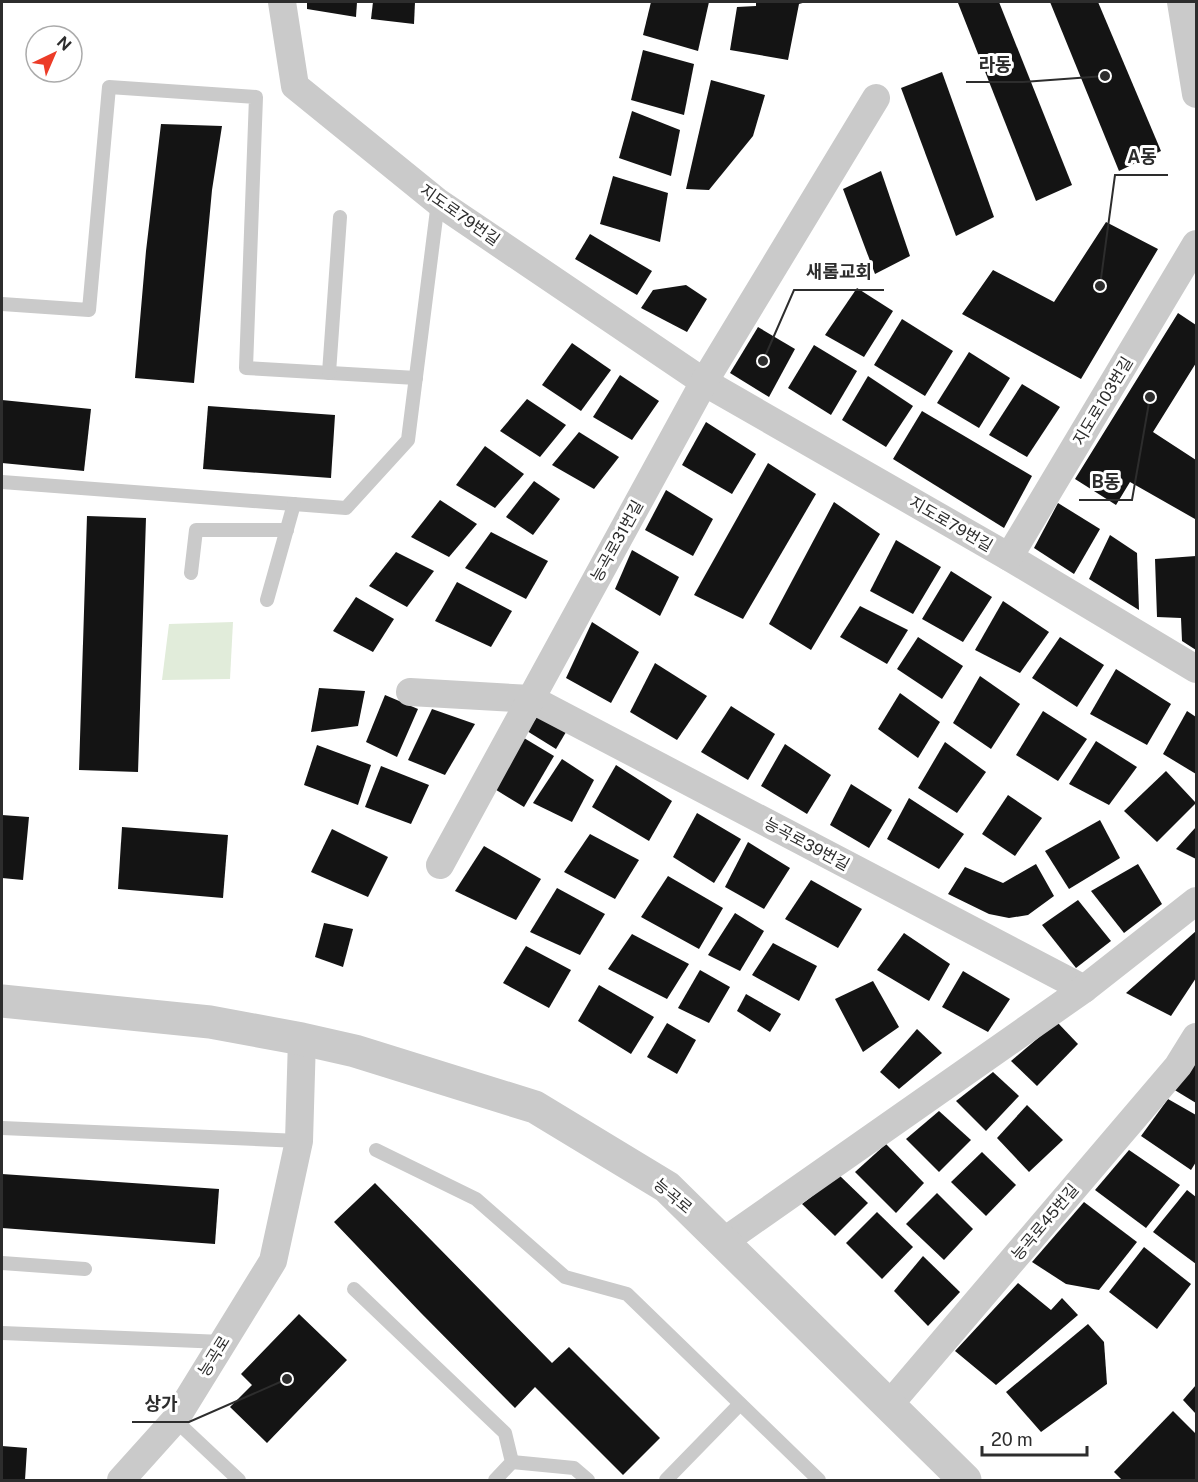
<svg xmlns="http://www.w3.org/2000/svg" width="1198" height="1482" font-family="'Public Sans','Noto Sans KR',sans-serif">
<rect width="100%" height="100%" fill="#fff"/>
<polygon fill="#e1ecda" points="233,622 230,679 162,680 169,624"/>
<g fill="#141414">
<polygon points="307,2 357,2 356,17 307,9"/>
<polygon points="373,2 415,2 414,24 371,19"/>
<polygon points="651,2 709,2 698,51 643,35"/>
<polygon points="756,2 806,2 799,4 788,60 730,50 737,7 756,6"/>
<polygon points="961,2 999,2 1072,185 1036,201 958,3"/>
<polygon points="1050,2 1098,2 1161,151 1119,171"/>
<polygon points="643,50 694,64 684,115 631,100"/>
<polygon points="942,72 994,217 956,236 901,88"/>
<polygon points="711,80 765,95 753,136 709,190 686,189"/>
<polygon points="632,111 680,130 671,176 619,158"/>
<polygon points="161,124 222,126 212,190 194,383 135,378 146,251"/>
<polygon points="881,171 910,256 875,274 843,189"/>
<polygon points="613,176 668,193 660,242 600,224"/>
<polygon points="1106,222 1158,249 1081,379 962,314 993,270 1054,302"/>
<polygon points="590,234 652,271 637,295 575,259"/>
<polygon points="686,285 707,299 687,332 641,308 653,290"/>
<polygon points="857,288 893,311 864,357 825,335"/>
<polygon points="1178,313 1196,325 1196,363 1153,432 1196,460 1196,516 1195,519 1130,482 1116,505 1075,479"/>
<polygon points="902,319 953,351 925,396 874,365"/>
<polygon points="758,327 795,349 769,397 730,373"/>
<polygon points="572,343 611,370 581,411 542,385"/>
<polygon points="814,345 857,371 831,415 788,388"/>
<polygon points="969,352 1010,378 979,428 937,403"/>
<polygon points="620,375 659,401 632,440 593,417"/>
<polygon points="868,376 913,406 886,447 842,420"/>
<polygon points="1022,384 1060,407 1027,457 989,435"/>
<polygon points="527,399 566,425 540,457 500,431"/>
<polygon points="2,400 91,409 84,471 2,463"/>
<polygon points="208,406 335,415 331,478 203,469"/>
<polygon points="922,411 1032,476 1004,528 893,459"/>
<polygon points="706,422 756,454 732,494 682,465"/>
<polygon points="579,432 619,457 594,489 552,465"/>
<polygon points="485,446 524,474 495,508 456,485"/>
<polygon points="768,463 816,494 743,619 694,595"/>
<polygon points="534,481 560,499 533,535 506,517"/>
<polygon points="666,490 713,519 693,556 645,530"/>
<polygon points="440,500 477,524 449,557 411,537"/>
<polygon points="834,502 880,534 811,650 769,624"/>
<polygon points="1058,503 1100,529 1074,574 1034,548"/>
<polygon points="87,516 146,518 138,772 79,770"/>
<polygon points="491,532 548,561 526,599 465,568"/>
<polygon points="1110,535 1137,553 1139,610 1089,579"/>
<polygon points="896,540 941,567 913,614 870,591"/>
<polygon points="632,550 679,577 660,616 615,589"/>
<polygon points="396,552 434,571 407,607 369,586"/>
<polygon points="1196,556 1196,650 1182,641 1181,618 1157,617 1155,559"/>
<polygon points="951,571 992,597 963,642 922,619"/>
<polygon points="457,582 512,611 491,647 435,621"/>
<polygon points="356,597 394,619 373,652 333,631"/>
<polygon points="1003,601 1049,632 1020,673 975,650"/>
<polygon points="860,606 908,630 887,664 840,637"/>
<polygon points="592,622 639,652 611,703 566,678"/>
<polygon points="918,637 963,666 942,699 897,669"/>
<polygon points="1060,637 1104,665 1077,707 1032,678"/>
<polygon points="655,663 707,696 677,740 630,712"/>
<polygon points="1116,669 1171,704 1147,745 1090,714"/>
<polygon points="980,676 1020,704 991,749 953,723"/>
<polygon points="319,688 365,691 358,726 311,732"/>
<polygon points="900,693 940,722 918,758 878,729"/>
<polygon points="385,695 418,709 397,757 366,742"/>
<polygon points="731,706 775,734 748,780 701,752"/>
<polygon points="432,709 475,724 445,775 408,760"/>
<polygon points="1043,711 1087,739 1058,781 1016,755"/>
<polygon points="1187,711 1196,717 1196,774 1163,754"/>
<polygon points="537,717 566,732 556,749 527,731"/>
<polygon points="524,738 554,756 524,807 493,788"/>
<polygon points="1096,741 1137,767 1109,805 1069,784"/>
<polygon points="945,742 986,772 957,813 918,788"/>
<polygon points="785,744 831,775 807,814 761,786"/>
<polygon points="317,745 371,765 358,805 304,785"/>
<polygon points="562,759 594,780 572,822 533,803"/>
<polygon points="616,765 672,801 649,841 592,807"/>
<polygon points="381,766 429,785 411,824 365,807"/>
<polygon points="1166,771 1196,803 1157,842 1124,811"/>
<polygon points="851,784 892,810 869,848 830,825"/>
<polygon points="1008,795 1042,818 1015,856 982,834"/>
<polygon points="909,798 964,834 939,869 887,839"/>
<polygon points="697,813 741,839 714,883 673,857"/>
<polygon points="2,815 29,817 23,880 2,878"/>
<polygon points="1100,820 1120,858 1069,889 1045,851"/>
<polygon points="122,827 228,835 223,898 118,889"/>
<polygon points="1196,827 1196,859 1176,849"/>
<polygon points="332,829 388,857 368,897 311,872"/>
<polygon points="590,834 639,860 615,899 564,872"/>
<polygon points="748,842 790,868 764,909 725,887"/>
<polygon points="484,846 541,879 516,920 455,891"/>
<polygon points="1036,864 1054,896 1028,915 1009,918 989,914 948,894 965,867 1003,883"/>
<polygon points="1138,864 1162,904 1124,933 1091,891"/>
<polygon points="668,876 723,908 699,949 641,917"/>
<polygon points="811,880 862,909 838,948 785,919"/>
<polygon points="557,888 605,914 580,955 530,932"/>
<polygon points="1078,900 1111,941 1076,968 1042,925"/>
<polygon points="735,913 764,931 740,971 708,955"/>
<polygon points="324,923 353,929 343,967 315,957"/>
<polygon points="1196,931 1196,978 1171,1016 1126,993"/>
<polygon points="904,933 950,964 929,1001 877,970"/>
<polygon points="632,934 689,964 667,999 608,969"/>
<polygon points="773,943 817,966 799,1001 752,975"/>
<polygon points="526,946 571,970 549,1008 503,983"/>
<polygon points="700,970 730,987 709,1023 678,1008"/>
<polygon points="963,971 1010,999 988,1032 942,1007"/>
<polygon points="873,981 899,1027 863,1052 835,999"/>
<polygon points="599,985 654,1017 631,1054 578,1021"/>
<polygon points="746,994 781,1014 770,1032 737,1011"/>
<polygon points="1057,1022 1078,1044 1037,1086 1011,1061"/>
<polygon points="667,1023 696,1040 677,1074 647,1057"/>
<polygon points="917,1029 942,1053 899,1089 880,1072"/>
<polygon points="1196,1055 1196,1103 1173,1089"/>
<polygon points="993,1072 1019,1096 986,1131 956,1101"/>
<polygon points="1168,1099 1196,1115 1196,1162 1191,1170 1141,1136"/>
<polygon points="1027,1105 1063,1140 1029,1172 997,1138"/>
<polygon points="939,1111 971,1140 939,1172 906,1139"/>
<polygon points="886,1144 924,1183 896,1213 855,1172"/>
<polygon points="1129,1150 1180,1185 1146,1228 1095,1190"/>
<polygon points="982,1152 1016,1185 986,1216 951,1182"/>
<polygon points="2,1174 219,1189 215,1244 2,1228"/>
<polygon points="839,1175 868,1203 835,1236 802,1204"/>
<polygon points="375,1183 552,1363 569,1347 660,1438 623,1475 535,1387 515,1408 421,1313 334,1222"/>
<polygon points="1187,1190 1196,1197 1196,1264 1153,1232"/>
<polygon points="937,1193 973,1229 944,1260 906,1224"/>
<polygon points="1084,1202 1137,1242 1099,1290 1066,1284 1032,1262"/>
<polygon points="877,1212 913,1247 882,1279 846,1243"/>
<polygon points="1144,1247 1191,1284 1157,1329 1109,1292"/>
<polygon points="923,1256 960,1292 928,1326 894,1291"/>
<polygon points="1018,1283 1051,1310 1062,1298 1078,1315 996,1385 955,1351"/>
<polygon points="299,1314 347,1360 267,1443 230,1407 252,1385 241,1374"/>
<polygon points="1088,1324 1104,1342 1107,1384 1041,1432 1006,1392"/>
<polygon points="1196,1385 1196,1414 1183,1400"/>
<polygon points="1173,1411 1196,1434 1196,1480 1122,1480 1114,1472"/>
<polygon points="2,1446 27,1448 25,1480 2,1480"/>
</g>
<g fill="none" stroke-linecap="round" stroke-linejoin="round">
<g stroke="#cacaca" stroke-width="14">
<polyline points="2,304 89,310 109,87 256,97 246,368 416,378"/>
<polyline points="329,373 340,217"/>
<polyline points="2,482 346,508 408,440 438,202"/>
<polyline points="191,573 196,530 287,530"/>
<polyline points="267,600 294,504"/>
<polyline points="2,1128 299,1141"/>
<polyline points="376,1150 476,1199 565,1277 627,1294 819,1480"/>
<polyline points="2,1263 85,1269"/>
<polyline points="354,1289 505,1433 512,1462 495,1480"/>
<polyline points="2,1333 223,1342"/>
<polyline points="175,1420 239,1480"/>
<polyline points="512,1462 574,1468 588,1480"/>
<polyline points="666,1480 740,1404"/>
</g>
<g stroke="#cacaca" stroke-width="28">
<polyline points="282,2 295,86 438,202 704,382 1009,557 1196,669"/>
<polyline points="1181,2 1196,94"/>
<polyline points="1009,557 1196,244"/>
<polyline points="410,692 531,699 1084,989"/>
<polyline points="440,865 704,382 876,98"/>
<polyline points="723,1242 1084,989 1196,901"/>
<polyline points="889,1405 1178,1066 1196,1037"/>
<polyline points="121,1480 175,1420 273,1261 299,1141 302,1039"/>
</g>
<polyline stroke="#cacaca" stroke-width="33" points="2,1001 210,1022 302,1039 355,1051 535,1107 667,1187 965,1480"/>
</g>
<g text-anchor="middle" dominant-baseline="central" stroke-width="6" stroke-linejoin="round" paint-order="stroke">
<g font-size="16" fill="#2d2d2d" stroke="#fff">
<text transform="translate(460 215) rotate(35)">지도로79번길</text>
<text transform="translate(1103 401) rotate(-59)">지도로103번길</text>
<text transform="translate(951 524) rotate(30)">지도로79번길</text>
<text transform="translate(617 541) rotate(-61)">능곡로31번길</text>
<text transform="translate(807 844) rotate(28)">능곡로39번길</text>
<text transform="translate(673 1196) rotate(40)">능곡로</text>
<text transform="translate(1045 1222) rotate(-50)">능곡로45번길</text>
<text transform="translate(214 1356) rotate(-58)">능곡로</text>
</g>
</g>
<path fill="none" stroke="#2d2d2d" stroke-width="2" d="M1105 76L1023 82H966M1100 286L1115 175H1168M763 361L794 290H884M1150 397L1132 500H1079M287 1379L189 1422H132"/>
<g fill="#2d2d2d" stroke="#fff" stroke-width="2">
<circle cx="1105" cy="76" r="6"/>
<circle cx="1100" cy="286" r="6"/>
<circle cx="763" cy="361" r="6"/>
<circle cx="1150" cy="397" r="6"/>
<circle cx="287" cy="1379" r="6"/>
</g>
<g font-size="18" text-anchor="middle" font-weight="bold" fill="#2d2d2d" stroke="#fff" stroke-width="6" stroke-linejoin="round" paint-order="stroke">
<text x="995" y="71">라동</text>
<text x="1142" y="163">A동</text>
<text x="839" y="278">새롬교회</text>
<text x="1106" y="488">B동</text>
<text x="161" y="1410">상가</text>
</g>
<rect width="1198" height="1482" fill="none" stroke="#2d2d2d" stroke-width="6"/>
<g transform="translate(54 54) rotate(44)"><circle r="28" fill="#ffffff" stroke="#ababab" stroke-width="1.5"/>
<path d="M0-4.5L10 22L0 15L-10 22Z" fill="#ec3c28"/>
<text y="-9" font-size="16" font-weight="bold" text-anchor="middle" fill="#2d2d2d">N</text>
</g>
<path d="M982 1446v9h105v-9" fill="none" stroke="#2d2d2d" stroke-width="3"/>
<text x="991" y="1446" font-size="18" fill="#2d2d2d" stroke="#ffffff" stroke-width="4.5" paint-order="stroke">20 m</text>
</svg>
